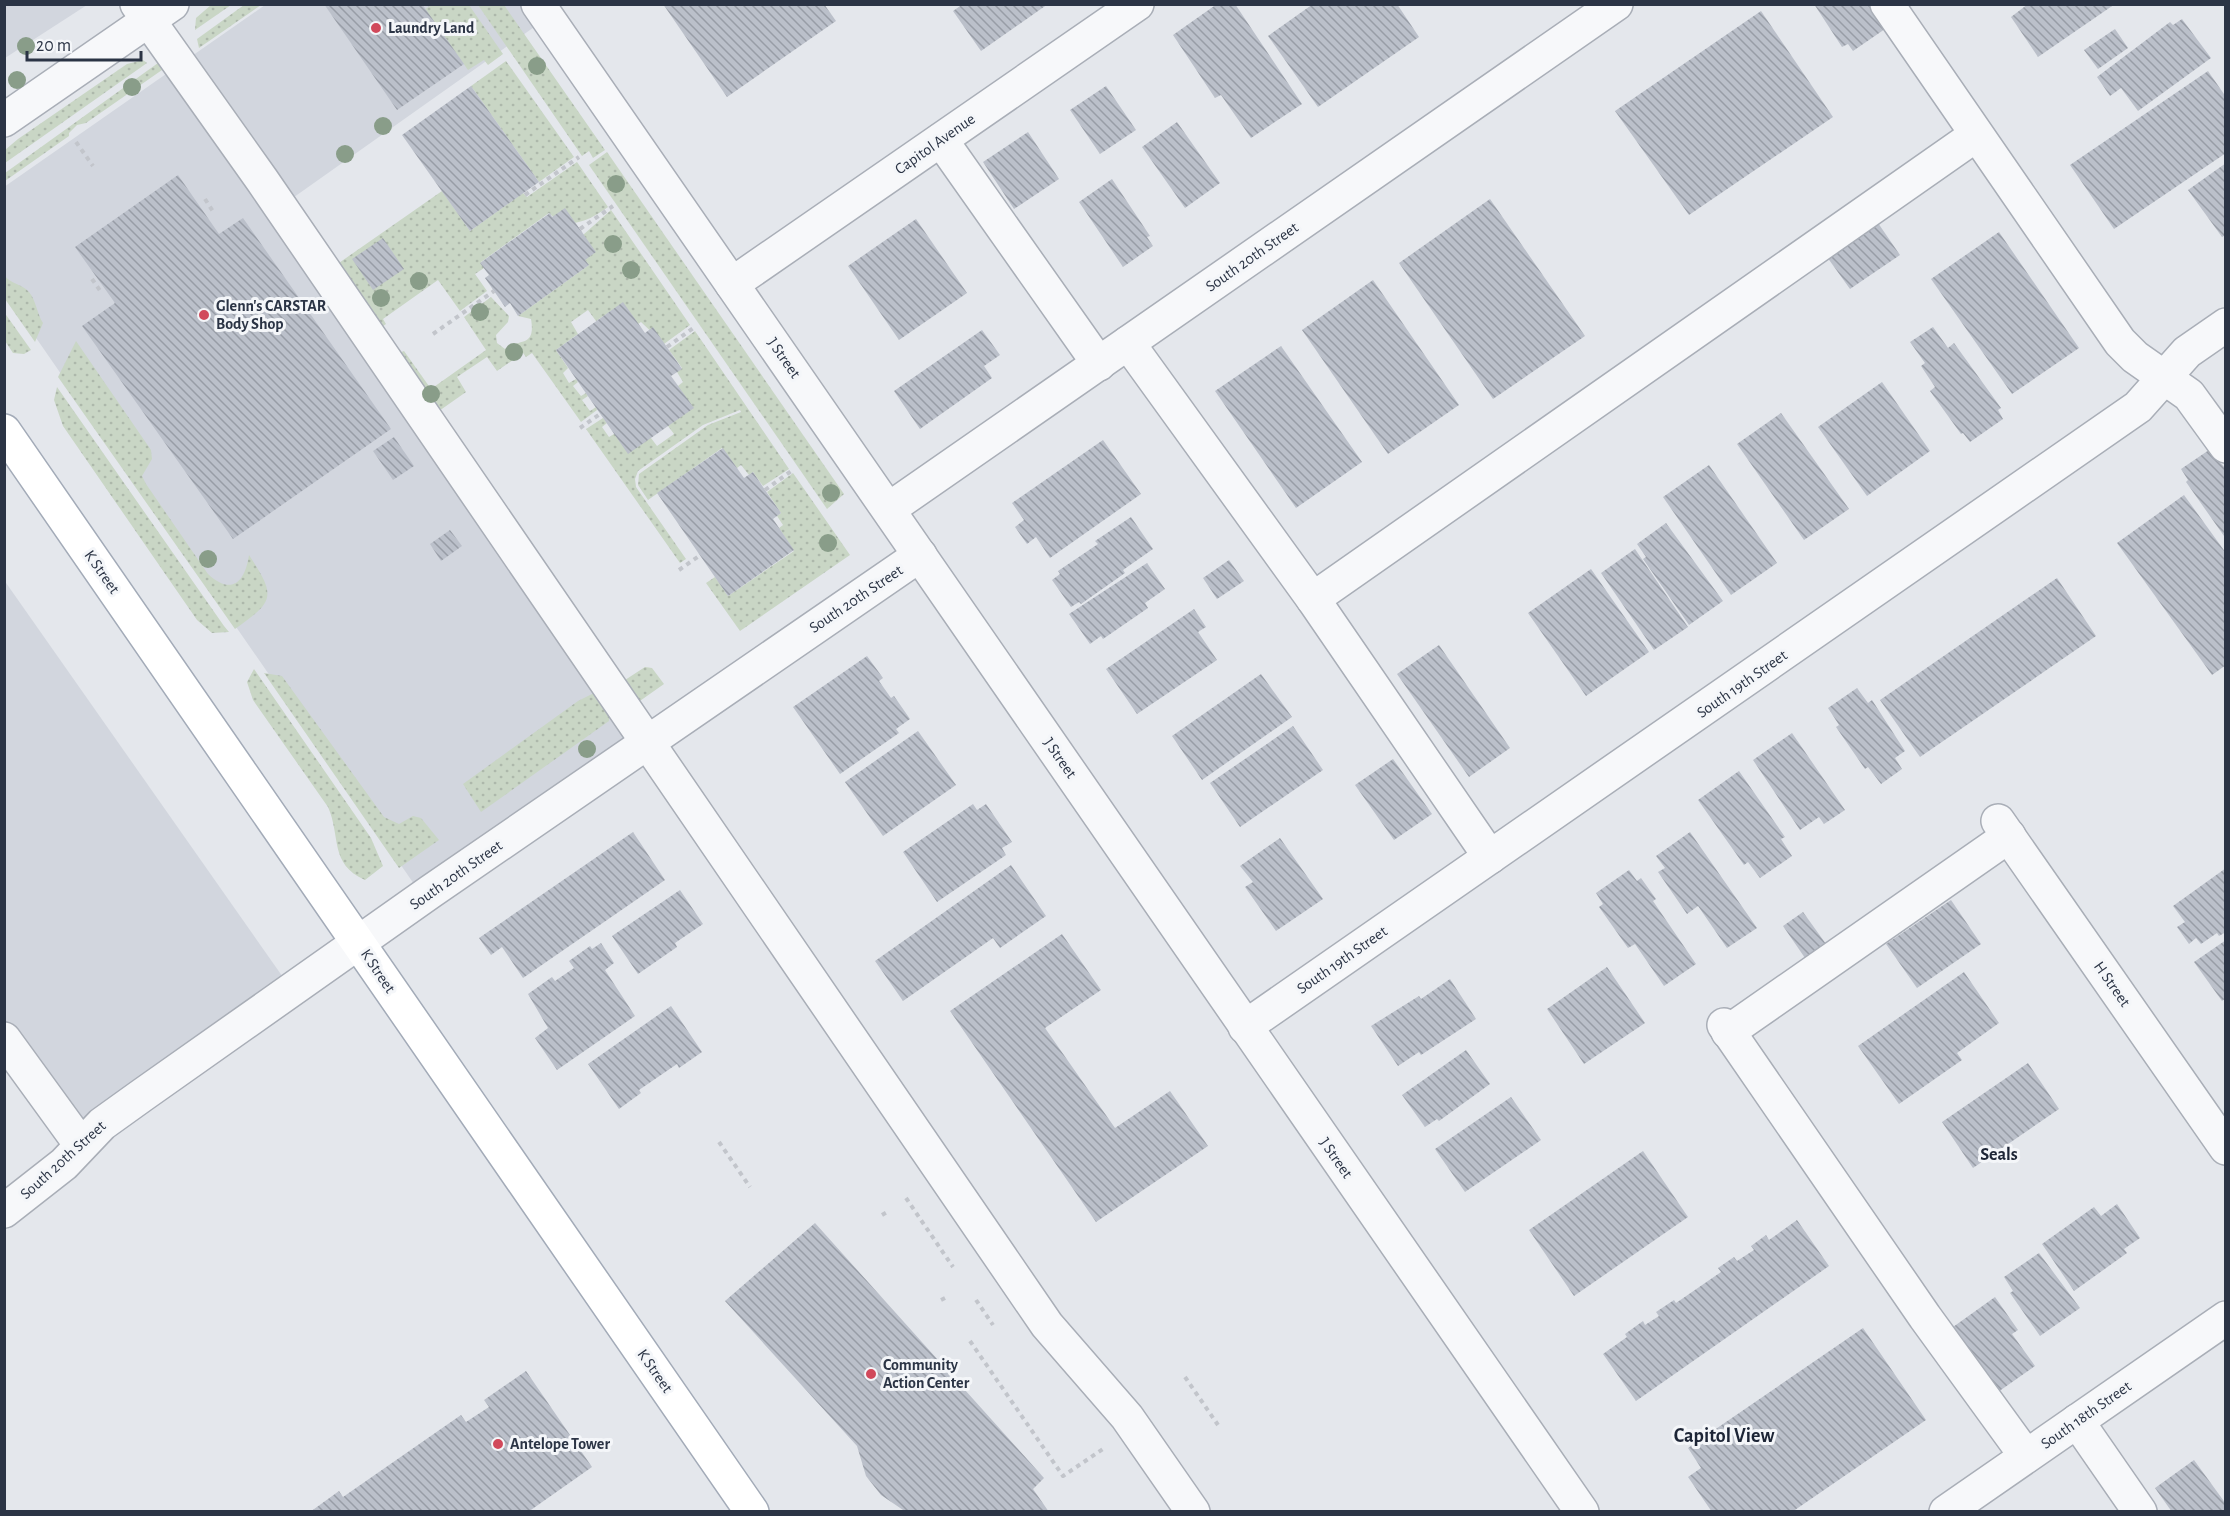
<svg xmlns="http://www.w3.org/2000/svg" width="2230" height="1516" font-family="'Alegreya Sans',sans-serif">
<defs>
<pattern id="grass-dots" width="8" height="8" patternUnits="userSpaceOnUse" patternTransform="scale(1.5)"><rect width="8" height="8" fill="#c9d6c5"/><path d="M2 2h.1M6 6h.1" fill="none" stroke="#adb8ab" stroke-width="1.8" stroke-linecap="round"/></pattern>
<pattern id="building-back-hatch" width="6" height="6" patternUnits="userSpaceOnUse" patternTransform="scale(1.5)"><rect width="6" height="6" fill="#bbc0ca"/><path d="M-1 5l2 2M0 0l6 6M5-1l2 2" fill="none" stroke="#989da6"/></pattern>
</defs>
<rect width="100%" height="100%" fill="#e4e7ec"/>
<g fill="#d2d6de">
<polygon points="5,4 87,4 87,5 5,58"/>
<polygon points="265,5 538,5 547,18 280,207 647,742 423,897 5,293 4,187"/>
<polygon points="4,580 292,990 81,1145 5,1039"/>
</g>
<g fill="url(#grass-dots)">
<polygon points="211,5 231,5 195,30 196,18"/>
<polygon points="244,5 261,5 199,48 197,39"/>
<polygon points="432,5 469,5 503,54 488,65 484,60 468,70 425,9"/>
<polygon points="478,5 504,5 605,150 593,158 589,151 582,156"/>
<polygon points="143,60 147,63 5,163 5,150 18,139 127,64"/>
<polygon points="506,61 574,157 539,182 471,86"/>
<polygon points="158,63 162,70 86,123 77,125 69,133 69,136 5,181 5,173"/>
<polygon points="607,152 844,494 827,509 589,165"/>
<path d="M577,162L608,207C591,219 568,233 549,213L481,262L484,268L475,274L487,291L460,311L438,280L383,319L386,324L379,329L336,265L442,191L470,231L523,193L527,197Z"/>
<path d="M611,210L690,325L664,344L641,322L638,324L623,303L596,321L588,310L571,322L578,334L556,350L568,368L563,373L569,383L576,379L578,382L573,386L581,396L586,393L588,396L582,400L590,411L596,407L597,410L581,422L532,353L526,357L523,353L497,371L487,357L457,377L466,392L439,411L625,680L645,667L652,668L664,684L637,703L396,354L404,351L431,389L486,350L464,317L491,297L509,316L508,322L496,335L497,343L505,349C519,338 536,348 531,319L518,316L589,265L585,260L583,235Z"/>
<path d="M5,276C11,284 22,284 29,292C36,300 37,314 43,323L35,342L5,299Z"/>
<polygon points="4,312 31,350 24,354 13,353 5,341"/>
<polygon points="695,331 789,469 763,486 753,472 749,475 741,465 737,468 722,448 648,500 638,485 639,474 708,425 741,412 740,410 703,425 638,471 635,479 636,487 686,559 680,563 586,429 603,418 607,423 602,427 609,437 614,434 651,438 657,446 674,434 668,426 678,386 683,382 677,372 682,368 669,350"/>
<path d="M76,341L151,450L152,459L142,476L146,484L208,574C232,596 245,582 249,555C276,596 275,601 235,629L58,377Z"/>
<polygon points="57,387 224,626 229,632 212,633 197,620 63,426 54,400"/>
<polygon points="793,473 850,555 740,631 706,583 715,577 728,596 794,551 779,528 783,525 777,516 781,513 767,492"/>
<path d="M254,669L371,838L383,866L365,880C329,864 341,836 328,807L253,700L247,682Z"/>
<polygon points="264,673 282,676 384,817 399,824 413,816 421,818 439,840 399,868"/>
<polygon points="598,691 609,715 609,721 481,812 463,784 578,701"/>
</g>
<g fill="url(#building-back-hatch)">
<polygon points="324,4 422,4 464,64 397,110"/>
<polygon points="663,4 824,4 836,21 727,97"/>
<polygon points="963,4 1048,4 981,51 953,11"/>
<polygon points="1217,4 1235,4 1302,104 1251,138 1221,95 1215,98 1173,35"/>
<polygon points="1313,4 1397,4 1419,37 1318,107 1268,36"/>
<polygon points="1814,4 1868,4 1885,29 1853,51 1848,44 1842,47"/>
<polygon points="2028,4 2115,4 2038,57 2011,17"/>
<polygon points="1761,11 1833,117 1689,215 1615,111"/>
<polygon points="2182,19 2211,58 2138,111 2121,88 2110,96 2097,77 2170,22 2173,25"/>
<polygon points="2115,29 2128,48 2098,69 2084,50"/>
<polygon points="2208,71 2226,97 2226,153 2114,229 2070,165"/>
<polygon points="471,86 539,182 470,231 402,135"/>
<polygon points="1106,86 1136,130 1100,154 1070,110"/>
<polygon points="1177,122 1220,183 1185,208 1142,147"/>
<polygon points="1028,132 1059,179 1014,209 983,162"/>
<polygon points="2226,163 2226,235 2222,237 2188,190"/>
<polygon points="178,175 219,234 243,218 391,429 233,539 82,326 115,303 75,247"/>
<polygon points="1112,179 1150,236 1147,237 1153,246 1123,267 1079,202"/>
<polygon points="1490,199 1585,336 1493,399 1399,263"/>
<polygon points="565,208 596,252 585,260 589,265 518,316 510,303 505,307 485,278 489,275 480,263 550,213 552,217"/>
<polygon points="916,219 967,293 899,340 848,266"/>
<polygon points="1878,223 1900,255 1850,289 1827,257"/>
<polygon points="1999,232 2079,348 2012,394 1931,279"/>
<polygon points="383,238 404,269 373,290 352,259"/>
<polygon points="1373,280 1459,405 1388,454 1302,330"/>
<polygon points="623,302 645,333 653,327 682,369 671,376 694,408 628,454 556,350"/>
<polygon points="1933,327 1948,348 1954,343 2001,408 1998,410 2003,419 1970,442 1963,433 1961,434 1930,391 1935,387 1921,366 1925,363 1910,342"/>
<polygon points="982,330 1000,355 984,366 992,378 920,429 894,391"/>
<polygon points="1281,346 1362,462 1296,508 1215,391"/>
<polygon points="1882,382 1930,451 1867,496 1818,427"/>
<polygon points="1781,413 1849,509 1804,540 1737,444"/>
<polygon points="394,437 414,466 393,480 373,451"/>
<polygon points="1103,440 1141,494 1050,558 1036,537 1027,544 1015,527 1024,520 1012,503"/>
<polygon points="723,448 744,478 753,472 765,490 781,513 773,519 794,550 728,596 657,493"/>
<polygon points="2209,450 2226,469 2224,536 2186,482 2188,480 2181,469"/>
<polygon points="1709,465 1777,563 1731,595 1663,497"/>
<polygon points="2184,495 2226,553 2226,665 2212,675 2117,543"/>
<polygon points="1131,517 1153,549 1123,570 1125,573 1081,604 1079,602 1071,607 1052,580 1060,574 1058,571 1098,544 1095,541"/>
<polygon points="1666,523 1723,601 1689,625 1643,559 1646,557 1637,544"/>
<polygon points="450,530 462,546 441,561 430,544"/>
<polygon points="1635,549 1688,627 1654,650 1601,573"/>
<polygon points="1229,560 1244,581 1217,599 1203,578"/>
<polygon points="1147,563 1165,589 1145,603 1148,608 1103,639 1101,636 1090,644 1069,614"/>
<polygon points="1591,569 1649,652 1586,696 1528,613"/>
<polygon points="2057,578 2096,636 1920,757 1880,700"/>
<polygon points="1194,609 1206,627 1198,632 1217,660 1137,714 1106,669"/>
<polygon points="1439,645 1510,748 1469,777 1397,674"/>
<polygon points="867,656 883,678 879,681 891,698 894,696 910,719 896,729 899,733 840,774 793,707"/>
<polygon points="1261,674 1292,717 1202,780 1172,736"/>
<polygon points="1857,688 1868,703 1872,700 1905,751 1895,758 1902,769 1881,784 1868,767 1865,769 1836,727 1839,725 1828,708"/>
<polygon points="1293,726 1323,770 1240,827 1210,783"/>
<polygon points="918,731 956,785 883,836 845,782"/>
<polygon points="1792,733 1845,810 1824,824 1819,817 1800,830 1753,760"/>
<polygon points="1393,759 1432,814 1394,840 1355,785"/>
<polygon points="1739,771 1785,837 1781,839 1792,856 1760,878 1748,862 1744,865 1698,800"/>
<polygon points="973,804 977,810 986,804 1012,842 1002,848 1006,855 937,902 903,852"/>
<polygon points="633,832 665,880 523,978 502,947 491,955 479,938"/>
<polygon points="1690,832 1757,928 1727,948 1698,906 1687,914 1658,872 1665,868 1656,856"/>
<polygon points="1280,838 1323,899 1276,931 1245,887 1253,882 1240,866"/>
<polygon points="1011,865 1046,916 1000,948 993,938 903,1001 875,961"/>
<polygon points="2226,868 2226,932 2219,936 2217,933 2201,944 2196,938 2189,944 2177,927 2185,922 2173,906"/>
<polygon points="1629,870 1637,881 1641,878 1656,899 1653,901 1696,964 1664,986 1635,944 1628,948 1599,907 1603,904 1596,893"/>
<polygon points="680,890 703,924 675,943 677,947 638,974 612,936"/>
<polygon points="1951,900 1981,944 1917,988 1886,944"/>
<polygon points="1803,912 1826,944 1805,958 1783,926"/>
<polygon points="1062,934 1101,990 1045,1028 1115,1128 1170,1091 1208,1146 1096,1222 950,1011"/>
<polygon points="2226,940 2226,998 2222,1001 2194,962"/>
<polygon points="601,943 614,963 605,970 635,1016 557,1070 535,1038 548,1028 528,994 552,977 555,981 574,968 569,961 590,946 592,949"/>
<polygon points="1607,967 1645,1023 1584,1064 1547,1009"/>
<polygon points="1964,972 1999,1023 1957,1053 1962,1060 1899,1104 1858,1046"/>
<polygon points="1450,979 1476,1019 1421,1055 1419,1052 1398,1066 1371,1026 1419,996 1421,999"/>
<polygon points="671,1006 702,1052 679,1068 677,1064 639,1090 641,1093 619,1109 588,1064"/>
<polygon points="1466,1050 1490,1084 1439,1121 1437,1119 1425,1127 1402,1095"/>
<polygon points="2028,1063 2059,1109 1973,1168 1942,1122"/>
<polygon points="1511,1097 1541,1140 1465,1192 1435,1149"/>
<polygon points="1643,1151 1688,1217 1574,1296 1529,1230"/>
<polygon points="2117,1204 2140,1238 2124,1249 2127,1253 2074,1291 2042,1244 2094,1207 2101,1216"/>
<polygon points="1797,1220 1829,1266 1636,1401 1603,1354 1627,1337 1625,1334 1643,1321 1645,1325 1659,1316 1656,1312 1674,1300 1676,1303 1721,1272 1718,1268 1734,1257 1737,1261 1754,1250 1751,1246 1766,1235 1769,1240"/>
<polygon points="815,1223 1044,1478 1033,1489 1049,1512 906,1512 881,1495 866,1476 857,1446 725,1301"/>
<polygon points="2039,1253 2080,1308 2040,1336 2010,1293 2013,1291 2004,1277"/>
<polygon points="1995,1297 2018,1330 2012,1334 2035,1366 1998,1392 1953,1327"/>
<polygon points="1863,1328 1926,1420 1792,1512 1712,1512 1688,1477 1701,1468 1688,1448"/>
<polygon points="526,1371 592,1467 528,1512 310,1512 339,1491 343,1497 461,1415 466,1422 489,1407 484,1400"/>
<polygon points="2194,1460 2226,1504 2226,1512 2172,1512 2155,1488"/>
</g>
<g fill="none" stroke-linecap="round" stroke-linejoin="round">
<g stroke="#a9aeb7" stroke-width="36">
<g id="minor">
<polyline points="137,4 262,180 1047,1325 1127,1417 1193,1512"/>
<polyline points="538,4 1582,1512"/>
<polyline points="1887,4 2120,342 2135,357 2189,395 2226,446"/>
<polyline points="4,120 172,4"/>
<polyline points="941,140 1099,364"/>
<polyline points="732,284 1137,4"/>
<polyline points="1128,343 1313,599 1490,857"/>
<polyline points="889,509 1616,4"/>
<polyline points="1313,599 1976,135"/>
<polyline points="1998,821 2226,1148"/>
<polyline points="1724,1025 1925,1317 2026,1456"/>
<polyline points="1245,1027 2138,407 2187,352 2226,325"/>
<polyline points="1728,1032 2009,836"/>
<polyline points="4,1039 81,1145"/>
<polyline points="4,1211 64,1164 102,1124 141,1096 430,892 920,555"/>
<polyline points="2077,1421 2140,1512"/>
<polyline points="1946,1512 2226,1318"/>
</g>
</g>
<g stroke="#a3abb8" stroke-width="36">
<polyline id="major" points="4,431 752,1512"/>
</g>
<g stroke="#c2c5cb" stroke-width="4" stroke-dasharray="4.5 4.5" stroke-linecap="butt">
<polyline points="429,4 430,6"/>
<polyline points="76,142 93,166"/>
<polyline points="525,195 579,157"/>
<polyline points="205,199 214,213"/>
<polyline points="580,229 613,206"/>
<polyline points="92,279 101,292"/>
<polyline points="433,334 494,291"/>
<polyline points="667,347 696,326"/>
<polyline points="580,428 600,414"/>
<polyline points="765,490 794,469"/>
<polyline points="679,570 699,556"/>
<polyline points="719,1142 750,1187"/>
<polyline points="906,1198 953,1267"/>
<polyline points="882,1215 887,1212"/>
<polyline points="941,1300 947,1297"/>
<polyline points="976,1300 993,1325"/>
<polyline points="970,1341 1063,1476 1106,1447"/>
<polyline points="1185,1377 1218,1425"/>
</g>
<use href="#minor" stroke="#f7f8fa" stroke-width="33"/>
<use href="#major" stroke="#fff" stroke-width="33"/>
</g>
<g fill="#899d89">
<circle cx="26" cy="46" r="9"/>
<circle cx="537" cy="66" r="9"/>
<circle cx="17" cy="80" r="9"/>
<circle cx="132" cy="87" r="9"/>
<circle cx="383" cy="126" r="9"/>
<circle cx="345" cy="154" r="9"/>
<circle cx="616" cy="184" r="9"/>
<circle cx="613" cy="244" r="9"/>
<circle cx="631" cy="270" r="9"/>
<circle cx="419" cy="281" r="9"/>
<circle cx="381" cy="298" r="9"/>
<circle cx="480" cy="312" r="9"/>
<circle cx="514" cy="352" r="9"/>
<circle cx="431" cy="394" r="9"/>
<circle cx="831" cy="493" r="9"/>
<circle cx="828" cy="543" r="9"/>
<circle cx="208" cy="559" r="9"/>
<circle cx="587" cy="749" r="9"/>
</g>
<g fill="#d1495b" stroke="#f4f6f9" stroke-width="2">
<circle cx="376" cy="28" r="6"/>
<circle cx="204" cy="315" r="6"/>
<circle cx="871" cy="1374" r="6"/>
<circle cx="498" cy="1444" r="6"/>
</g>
<g text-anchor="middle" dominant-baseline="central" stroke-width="6" stroke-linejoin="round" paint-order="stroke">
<g font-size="16" font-weight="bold" fill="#2b3445" stroke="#f4f6f9" text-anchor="start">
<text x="388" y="28">Laundry Land</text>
<text x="216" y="306">Glenn's CARSTAR<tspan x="216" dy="18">Body Shop</tspan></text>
<text x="883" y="1365">Community<tspan x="883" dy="18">Action Center</tspan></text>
<text x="510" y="1444">Antelope Tower</text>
</g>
<g font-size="16" fill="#2b3445" stroke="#f4f6f9">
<text transform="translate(935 144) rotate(-35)">Capitol Avenue</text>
<text transform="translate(1252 257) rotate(-35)">South 20th Street</text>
<text transform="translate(784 358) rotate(55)">J Street</text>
<text transform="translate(102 572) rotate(55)">K Street</text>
<text transform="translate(856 599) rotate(-34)">South 20th Street</text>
<text transform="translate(1742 684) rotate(-35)">South 19th Street</text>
<text transform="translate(1060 758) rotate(55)">J Street</text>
<text transform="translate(456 875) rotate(-35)">South 20th Street</text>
<text transform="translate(1342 960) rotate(-35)">South 19th Street</text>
<text transform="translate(378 971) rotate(56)">K Street</text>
<text transform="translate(2112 984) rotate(55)">H Street</text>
<text transform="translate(1336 1158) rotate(55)">J Street</text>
<text transform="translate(63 1160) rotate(-42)">South 20th Street</text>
<text transform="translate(655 1371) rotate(55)">K Street</text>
<text transform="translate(2086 1415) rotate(-35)">South 18th Street</text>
</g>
<g font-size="18" font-weight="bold" fill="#1d2536" stroke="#f4f6f9">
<text x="1999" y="1155">Seals</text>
</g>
<g font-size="20" font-weight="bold" fill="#1d2536" stroke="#f4f6f9">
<text x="1724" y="1436">Capitol View</text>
</g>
</g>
<rect width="2230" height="1516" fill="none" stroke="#2b3445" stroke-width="12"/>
<path d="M27 51v9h114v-9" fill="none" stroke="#2b3445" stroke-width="3"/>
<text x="36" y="51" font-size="18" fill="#2b3445" stroke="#f4f6f9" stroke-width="4.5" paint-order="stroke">20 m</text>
</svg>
